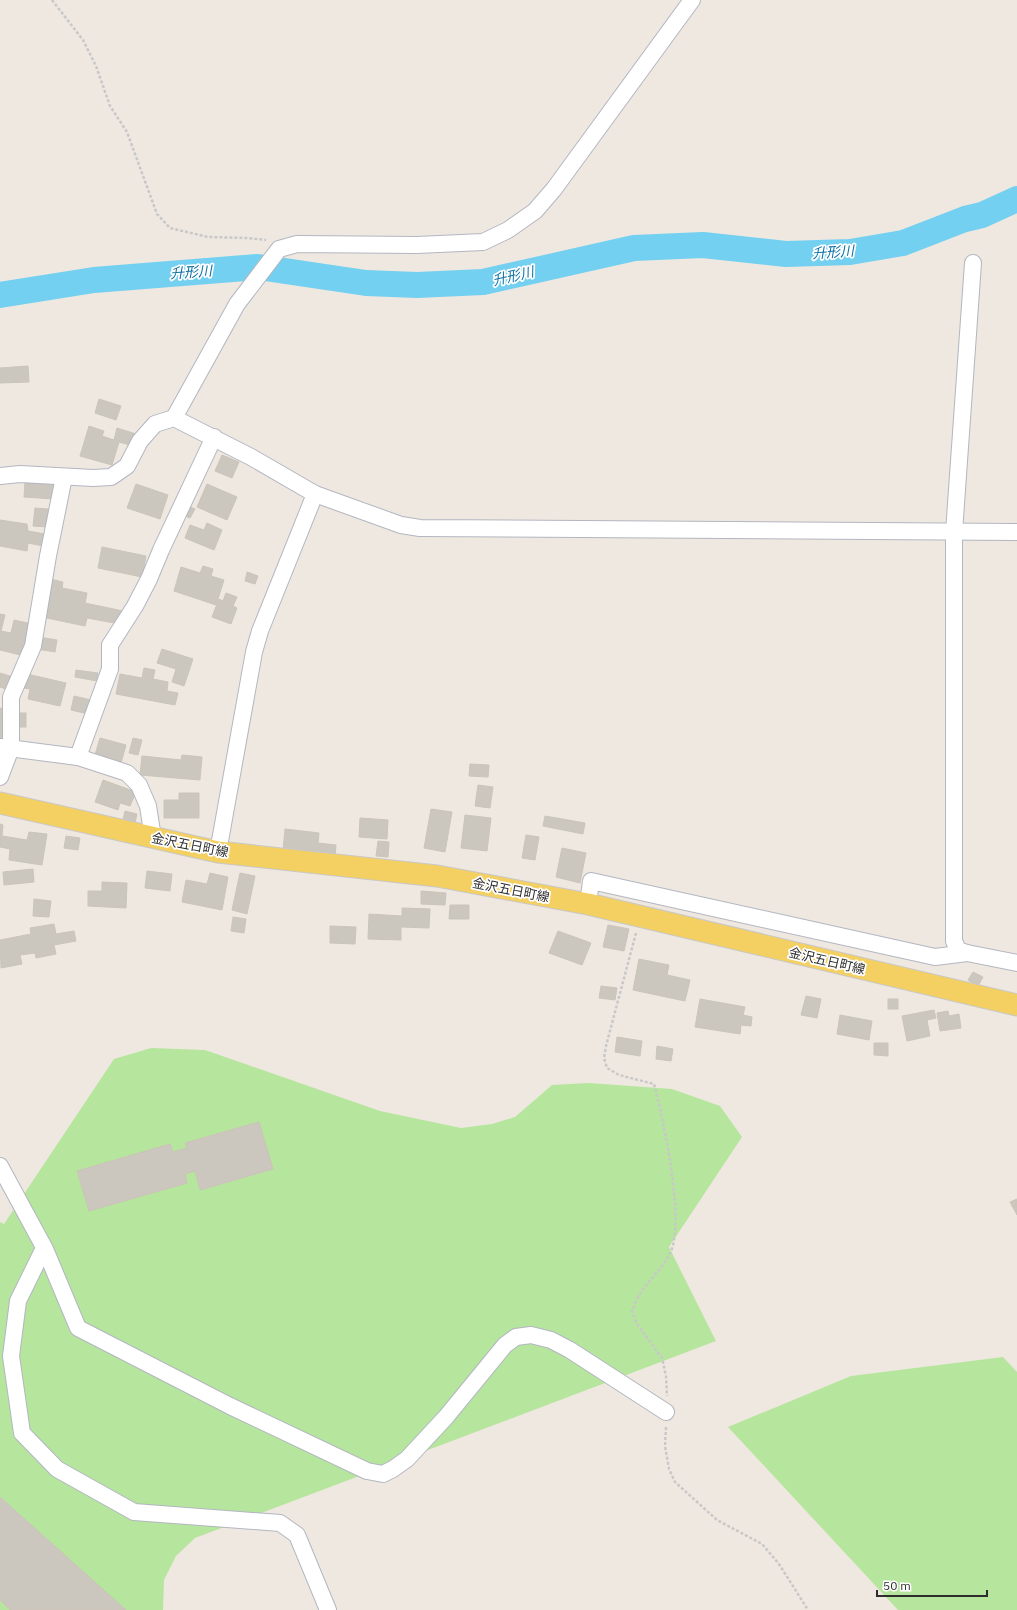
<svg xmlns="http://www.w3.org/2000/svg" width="1017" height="1610" font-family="'IBM Plex Sans','Noto Sans JP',sans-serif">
<rect width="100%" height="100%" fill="#efe8e0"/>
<g fill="#b6e59d">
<polygon points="151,1048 205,1050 380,1111 461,1128 492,1124 515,1117 552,1085 589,1083 672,1089 720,1106 742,1137 669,1247 716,1341 195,1538 176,1556 164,1580 163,1610 0,1610 0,1222 4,1224 114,1059"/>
<polygon points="1003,1357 1017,1372 1017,1610 898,1610 728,1427 851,1376"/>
</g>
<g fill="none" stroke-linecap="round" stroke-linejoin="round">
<polyline stroke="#73d0f0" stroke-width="26" points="0,295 94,280 258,267 366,283 417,285 483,282 634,248 703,245 786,254 850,252 903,243 965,219 982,215 1017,199"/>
</g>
<g fill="#cbc6be" stroke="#cbc4b9">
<polygon points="28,366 29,382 0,383 0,368"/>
<polygon points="99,399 121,406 116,420 95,413"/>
<polygon points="89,426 104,431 102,436 114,440 117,428 136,434 133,446 119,442 112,465 80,456"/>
<polygon points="222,455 239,462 232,478 215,471"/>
<polygon points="25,482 55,484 54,499 24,497"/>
<polygon points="136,484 168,495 160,519 127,508"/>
<polygon points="207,484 237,497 227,520 197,507"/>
<polygon points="188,506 195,509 190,518 183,515"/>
<polygon points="35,508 48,509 47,527 33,526"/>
<polygon points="0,520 27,524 28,531 45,534 43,546 28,543 27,551 0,546"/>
<polygon points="207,523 222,530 214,550 185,538 190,525 204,530"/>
<polygon points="102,547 146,556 142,577 98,568"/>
<polygon points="203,566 213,569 211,576 224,580 216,605 174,591 181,567 200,573"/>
<polygon points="247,572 258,576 255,584 245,581"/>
<polygon points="50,579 63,582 62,588 87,593 85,603 123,611 120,624 87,618 85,626 42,617"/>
<polygon points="226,593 237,597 233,606 237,608 231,624 212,617 219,599 223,601"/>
<polygon points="0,614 5,615 1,631 11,633 14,620 32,624 25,656 0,650"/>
<polygon points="39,637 57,640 55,652 37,649"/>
<polygon points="162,649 193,659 184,686 172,682 176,669 157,663"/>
<polygon points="144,668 155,670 153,679 168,682 167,691 178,693 175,705 116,694 120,674 142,678"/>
<polygon points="76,670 98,673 97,681 75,677"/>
<polygon points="0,673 13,677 9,690 0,687"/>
<polygon points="27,674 66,683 60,706 28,699 30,689 24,688"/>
<polygon points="74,696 91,700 88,714 71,710"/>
<polygon points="0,708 4,709 2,717 7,719 2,739 0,739"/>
<rect x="18" y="713" width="8" height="14"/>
<polygon points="100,738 126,745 121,763 95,755"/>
<polygon points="133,738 142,740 138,755 129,753"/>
<polygon points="182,755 202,757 200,780 140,775 142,756 181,760"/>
<polygon points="470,764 489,765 488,777 469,776"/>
<polygon points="103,780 136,792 130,806 120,803 118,810 95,802"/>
<polygon points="478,785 493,787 490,808 475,806"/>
<polygon points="179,793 199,793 199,818 164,818 164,800 179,800"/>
<polygon points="431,809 452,812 445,852 424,848"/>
<polygon points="125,811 137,814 134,827 122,824"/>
<polygon points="465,815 491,818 487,851 461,848"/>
<polygon points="545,816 585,823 583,834 543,826"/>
<polygon points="360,818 388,820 387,839 359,837"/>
<polygon points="0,824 3,825 2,836 27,840 29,832 47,834 42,865 9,860 10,849 0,847"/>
<polygon points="285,829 319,833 318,843 336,845 335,857 283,851"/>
<polygon points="526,835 539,837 535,860 522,858"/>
<polygon points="66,836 80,838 78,850 64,848"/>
<polygon points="378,841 389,842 388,857 376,856"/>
<polygon points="562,848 586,853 580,883 556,877"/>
<polygon points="33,869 34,882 4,885 3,872"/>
<polygon points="147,871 172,874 170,891 145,888"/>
<polygon points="210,873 228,877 222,910 182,902 186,880 207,884"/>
<polygon points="240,873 255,876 247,914 232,910"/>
<polygon points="102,882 127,883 126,908 88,906 88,891 102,891"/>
<polygon points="421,891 446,893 445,905 421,904"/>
<polygon points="34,899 51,901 49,917 33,916"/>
<polygon points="450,905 469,905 469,919 449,919"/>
<polygon points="402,908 430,909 429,928 401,927 401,940 368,939 369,914 402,916"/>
<polygon points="233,917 246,919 244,933 231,931"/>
<polygon points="54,924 56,934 74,931 76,941 54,945 56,954 36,958 35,953 20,955 22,964 1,968 0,940 31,934 30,928"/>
<polygon points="608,925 629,929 624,951 603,947"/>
<polygon points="330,926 356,927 355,944 330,943"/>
<polygon points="558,931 591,943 582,965 549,953"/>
<polygon points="639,959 669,965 667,975 690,980 685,1001 633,990"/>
<polygon points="973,972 983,977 978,986 968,980"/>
<polygon points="601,986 617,988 615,1000 599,998"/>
<polygon points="806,996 821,999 817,1018 801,1015"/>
<polygon points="700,999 745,1007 743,1015 752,1017 751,1026 741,1025 740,1034 695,1027"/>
<rect x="888" y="999" width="10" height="10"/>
<polygon points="934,1010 936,1018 927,1020 930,1036 907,1041 902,1016"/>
<polygon points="948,1011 949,1016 959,1014 961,1028 940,1031 937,1013"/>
<polygon points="840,1015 872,1021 869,1040 837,1034"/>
<polygon points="617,1037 642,1041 640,1056 615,1052"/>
<polygon points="874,1043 888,1043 888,1056 874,1055"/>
<polygon points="657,1046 673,1049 671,1061 656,1059"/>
<polygon points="259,1122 273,1169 200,1190 195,1171 185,1174 187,1183 89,1211 77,1171 170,1144 173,1152 187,1148 185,1143"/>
<polygon points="1017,1199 1017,1215 1010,1202"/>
<polygon points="0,1497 126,1610 10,1610 0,1600"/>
</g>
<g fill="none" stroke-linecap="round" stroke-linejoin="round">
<g stroke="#b3b6c1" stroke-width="18">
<g id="minor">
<polyline points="973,263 954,532 954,941 958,950 967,953 1017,963"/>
<polyline points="174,418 237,304 279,249 297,244 417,245 483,242 508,230 535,211 554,189 692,0"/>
<polyline points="0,476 20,474 93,478 111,477 127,466 140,441 155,424 174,418 251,457 315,494 401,525 420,528 1017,532"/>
<polyline points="0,747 78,757 127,773 139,785 148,806 153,838"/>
<polyline points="78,757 110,669 110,645 135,606 149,579 161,550 214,437"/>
<polyline points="0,777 11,748 11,697 33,646 48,556 64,477"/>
<polyline points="218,852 254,652 260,631 315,494"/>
<polyline points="588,904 591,881 935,957 967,953"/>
<polyline points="0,1166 45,1249 78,1328 230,1406 367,1471 383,1474 393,1469 407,1459 446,1417 505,1345 516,1337 531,1335 551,1340 570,1350 666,1412"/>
<polyline points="44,1248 18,1301 11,1356 22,1433 57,1469 134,1512 280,1523 297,1535 328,1610"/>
</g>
</g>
<g stroke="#c8c8c8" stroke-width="23">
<polyline id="major" points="0,803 218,852 437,876 588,904 1017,1005"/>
</g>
<g stroke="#c8c8c8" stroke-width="2.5" stroke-dasharray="3 2" stroke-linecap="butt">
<polyline points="52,0 83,40 96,66 110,106 127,132 157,214 170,228 208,237 247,238 266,240"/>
<path d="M636,933L606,1046L604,1058L607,1068L619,1075L654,1084C663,1118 686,1224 670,1253C662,1269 648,1281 639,1295C636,1300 634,1307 632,1312L637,1324L662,1358L666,1376L667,1396"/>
<polyline points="666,1427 665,1446 669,1469 675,1482 717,1520 762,1544 779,1564 808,1610"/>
</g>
<use href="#minor" stroke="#fff" stroke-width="16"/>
<use href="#major" stroke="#f3d061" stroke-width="21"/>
</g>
<g text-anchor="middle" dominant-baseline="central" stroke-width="3.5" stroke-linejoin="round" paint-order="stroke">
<g font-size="13" fill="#2d2d2d" stroke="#fff">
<text transform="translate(190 845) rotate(11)">金沢五日町線</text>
<text transform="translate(511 890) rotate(11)">金沢五日町線</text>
<text transform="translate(827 961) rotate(13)">金沢五日町線</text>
</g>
<g font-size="14" font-style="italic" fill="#0c70a3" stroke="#fff">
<text transform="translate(833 252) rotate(-4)">升形川</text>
<text transform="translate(191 272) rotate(-4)">升形川</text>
<text transform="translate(513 276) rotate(-13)">升形川</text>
</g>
</g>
<path d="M877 1590v6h110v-6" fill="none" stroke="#2d2d2d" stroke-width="2"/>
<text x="883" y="1590" font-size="12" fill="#2d2d2d" stroke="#ffffff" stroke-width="3" paint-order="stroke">50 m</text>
</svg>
